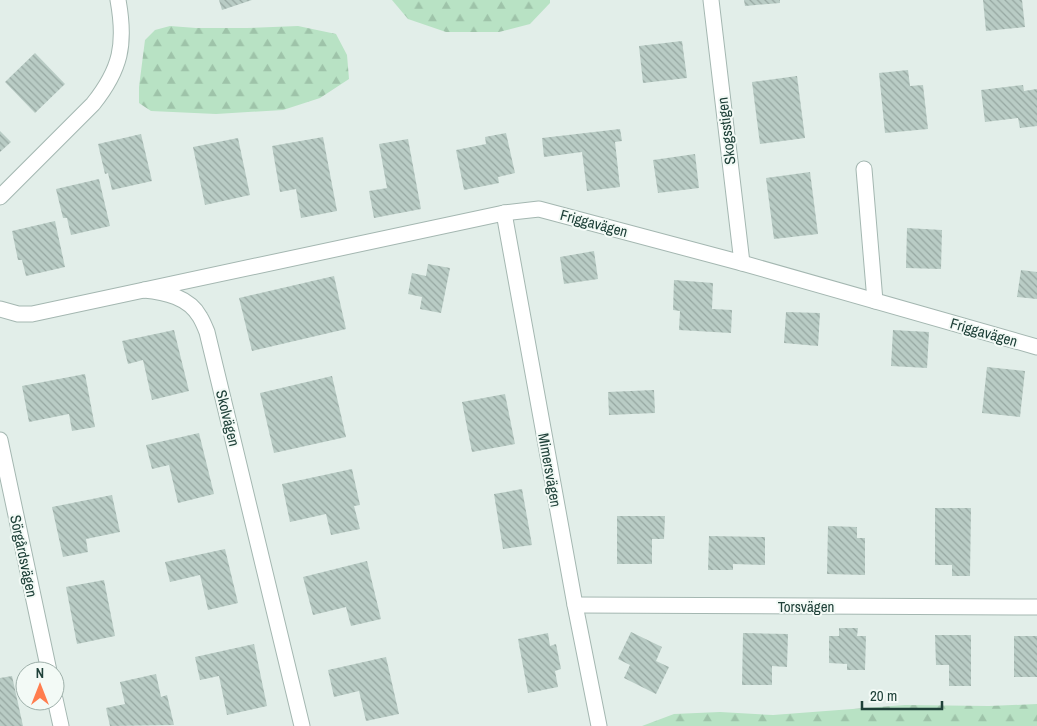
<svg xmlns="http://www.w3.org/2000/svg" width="1037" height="726" font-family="'Archivo Narrow',sans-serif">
<defs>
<pattern id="forest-firs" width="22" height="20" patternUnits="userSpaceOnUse" patternTransform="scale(1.25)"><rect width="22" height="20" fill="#b8e2c4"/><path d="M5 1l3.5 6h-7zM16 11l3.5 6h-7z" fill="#9ec3a9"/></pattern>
<pattern id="building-back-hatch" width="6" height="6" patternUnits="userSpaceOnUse" patternTransform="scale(1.25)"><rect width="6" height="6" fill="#b9ccc5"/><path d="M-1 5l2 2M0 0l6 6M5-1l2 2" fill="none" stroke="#96a7a1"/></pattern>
</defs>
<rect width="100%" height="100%" fill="#e2eee9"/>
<g fill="url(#forest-firs)">
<polygon points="392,0 550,0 550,3 530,24 499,32 446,32 408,19"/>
<polygon points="170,26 196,28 247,28 298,26 336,34 347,55 349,79 320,98 283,110 216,114 151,111 139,103 139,87 145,40 155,30"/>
<polygon points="1037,704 1037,726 642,726 674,714 720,712 773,715 905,705 989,706"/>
</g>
<g fill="url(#building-back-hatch)">
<polygon points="219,0 252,0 222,10"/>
<polygon points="744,0 780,0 780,3 745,6"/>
<polygon points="983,0 1022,0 1025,27 986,31"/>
<polygon points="682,41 687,78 643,83 639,46"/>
<polygon points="35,53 65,84 35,113 5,82"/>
<polygon points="908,70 910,86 923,85 928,129 885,133 879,73"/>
<polygon points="797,76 805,138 760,144 752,82"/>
<polygon points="1023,85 1024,91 1037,89 1037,126 1020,128 1018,118 985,122 981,90"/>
<polygon points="620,129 622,141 615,142 620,187 587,191 582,152 544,157 542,138"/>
<polygon points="0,131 11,142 0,152"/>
<polygon points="506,133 515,173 498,177 499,183 464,190 456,150 486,144 485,137"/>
<polygon points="141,134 152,181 112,190 108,173 105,174 98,144"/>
<polygon points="323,137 337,211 301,218 296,189 280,192 272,146"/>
<polygon points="238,138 250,195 205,205 193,147"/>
<polygon points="408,139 421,209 374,218 369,191 387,188 379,144"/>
<polygon points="695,154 699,188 658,193 653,160"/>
<polygon points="810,172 818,234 774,239 766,178"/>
<polygon points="99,179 110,226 71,235 67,218 63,218 56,189"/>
<polygon points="55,221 65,267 26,276 22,260 18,260 12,231"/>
<polygon points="907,228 942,230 941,269 906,268"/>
<polygon points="594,251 598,279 564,284 560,257"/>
<polygon points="428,264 450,268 441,313 420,309 422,297 408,294 412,273 426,276"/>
<polygon points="1021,270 1037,272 1037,299 1017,297"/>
<polygon points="334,276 346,329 252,351 239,298"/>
<polygon points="674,280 713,283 712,309 732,310 731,333 679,330 680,311 673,310"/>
<polygon points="786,312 820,313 818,346 784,343"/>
<polygon points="174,330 189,391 152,400 143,360 128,364 122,341"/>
<polygon points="893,330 929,332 927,368 891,366"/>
<polygon points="987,367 1025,371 1020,417 982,413"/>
<polygon points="85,374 95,427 72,431 69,414 29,422 22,386"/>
<polygon points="332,376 346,437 274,453 260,393"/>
<polygon points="654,390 655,413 609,415 608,392"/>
<polygon points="505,394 515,444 472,452 462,402"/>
<polygon points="199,433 214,494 178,503 169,465 152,469 146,445"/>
<polygon points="352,469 360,505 354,506 360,529 331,535 326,514 290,522 282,484"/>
<polygon points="522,489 532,545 503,549 494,494"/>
<polygon points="112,495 120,532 86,539 88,552 63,557 52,507"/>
<polygon points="935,508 971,508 970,576 952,576 952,565 935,565"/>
<polygon points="617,516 665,516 664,539 652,539 652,564 617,564"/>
<polygon points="828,526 857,527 857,538 865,538 865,575 827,574"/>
<polygon points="709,536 765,537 765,565 733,564 733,570 708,570"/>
<polygon points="225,549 238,603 208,610 200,575 170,582 165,562"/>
<polygon points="367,561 381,619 351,626 346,607 313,615 303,577"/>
<polygon points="104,580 115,636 77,644 66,587"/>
<polygon points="839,628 858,628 857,636 866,636 865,670 847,670 847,664 829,663 829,636 839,636"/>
<polygon points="631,632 662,647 656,661 669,667 656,694 624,678 630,665 618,659"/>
<polygon points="548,633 550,646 556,644 561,669 555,671 558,687 528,693 518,639"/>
<polygon points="743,633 788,634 787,667 772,666 772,685 742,685"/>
<polygon points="935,635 971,635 971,686 949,686 949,665 936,665"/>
<rect x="1014" y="636" width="23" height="41"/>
<polygon points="254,644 267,706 227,715 219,676 200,680 195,657"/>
<polygon points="386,657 399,714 366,721 359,691 334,697 328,670"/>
<polygon points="156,674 161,697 167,695 174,725 110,726 106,708 125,704 120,682"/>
<polygon points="12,676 23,726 0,726 0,678"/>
</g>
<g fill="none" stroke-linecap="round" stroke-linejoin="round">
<g stroke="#a4b7b1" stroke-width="17">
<g id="minor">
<polyline points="711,0 742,263"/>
<polyline points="864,169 875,301"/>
<path d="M0,197L93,104C121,69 126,44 118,0"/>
<polyline points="504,213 575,605 599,726"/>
<polyline points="144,290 504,213 539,209 742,263 1037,347"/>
<path d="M0,309L18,314H32L144,290C165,292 189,297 200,317C203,322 205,327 207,332L302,726"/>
<polyline points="0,440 49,671"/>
<polyline points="575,605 1037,607"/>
<polyline points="55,699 61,726"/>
</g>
</g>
<use href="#minor" stroke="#fff" stroke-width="15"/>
</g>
<g text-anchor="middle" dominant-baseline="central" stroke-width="4" stroke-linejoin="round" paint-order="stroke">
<g font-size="15" fill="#1f4139" stroke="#f3faf6">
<text transform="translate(726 131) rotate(-97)">Skogsstigen</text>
<text transform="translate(594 223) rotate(15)">Friggavägen</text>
<text transform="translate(984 332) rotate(16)">Friggavägen</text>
<text transform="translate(228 418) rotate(76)">Skolvägen</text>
<text transform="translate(550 470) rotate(80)">Mimersvägen</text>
<text transform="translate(24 556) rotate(78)">Sörgårdsvägen</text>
<text x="806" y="606">Torsvägen</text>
</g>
</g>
<g transform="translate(40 686)"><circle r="24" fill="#f3faf6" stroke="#9eb0aa"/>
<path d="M0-4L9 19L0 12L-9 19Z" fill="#ff7d4e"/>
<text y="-8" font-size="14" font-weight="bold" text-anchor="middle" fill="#1f4139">N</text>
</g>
<path d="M862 701v8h80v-8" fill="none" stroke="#1f4139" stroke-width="2.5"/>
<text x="870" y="701" font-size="15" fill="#1f4139" stroke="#f3faf6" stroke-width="4" paint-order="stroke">20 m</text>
</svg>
